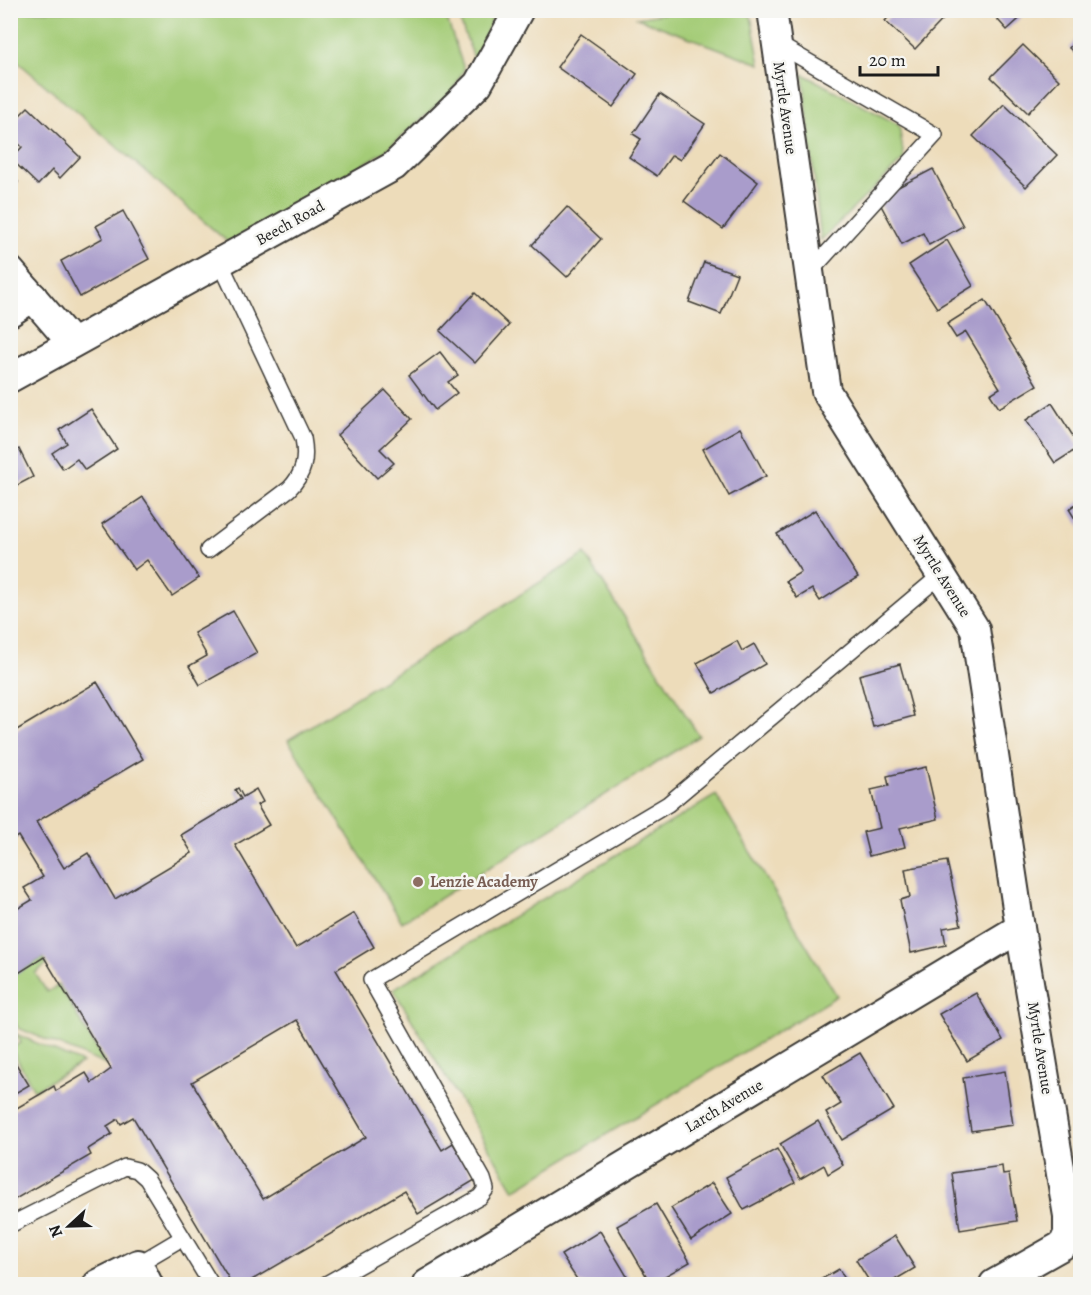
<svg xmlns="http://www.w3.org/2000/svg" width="1091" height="1295" font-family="Alegreya,serif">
<rect width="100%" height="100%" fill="#f6f6f2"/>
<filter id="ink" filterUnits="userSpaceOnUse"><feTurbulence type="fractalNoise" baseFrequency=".0167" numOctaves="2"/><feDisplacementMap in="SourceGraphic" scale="12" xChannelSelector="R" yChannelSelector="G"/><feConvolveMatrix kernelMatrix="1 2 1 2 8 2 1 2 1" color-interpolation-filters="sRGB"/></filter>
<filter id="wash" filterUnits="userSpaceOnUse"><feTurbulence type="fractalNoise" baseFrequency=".008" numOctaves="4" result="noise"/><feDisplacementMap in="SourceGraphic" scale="24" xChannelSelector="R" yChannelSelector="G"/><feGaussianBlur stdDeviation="1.35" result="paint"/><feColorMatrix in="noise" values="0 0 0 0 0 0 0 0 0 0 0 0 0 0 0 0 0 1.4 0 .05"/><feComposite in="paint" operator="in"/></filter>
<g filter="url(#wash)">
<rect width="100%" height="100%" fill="#eddcba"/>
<g fill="#a4cc77" stroke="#60744a" stroke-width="1.5">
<polygon points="444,10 464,69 453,91 384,152 229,243 11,56 11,11"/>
<polygon points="685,10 743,11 751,16 760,64 637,18"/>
<polygon points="456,11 475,11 492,18 476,63"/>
<polygon points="803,74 899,125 904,159 821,240"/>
<polygon points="585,554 699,736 402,922 288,740"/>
<polygon points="716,795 837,996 514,1190 393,989"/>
<polygon points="43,958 46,965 35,973 47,992 59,985 106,1065 18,1028 11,1013 10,962 17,973"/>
<polygon points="16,1034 82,1063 34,1090 11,1048 21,1043"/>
</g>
<g id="blocks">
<g fill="#a99ccb" fill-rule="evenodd">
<polygon points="895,10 952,10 915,49 885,21"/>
<polygon points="989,10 1029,10 1007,30"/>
<polygon points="581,34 637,74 613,107 557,67"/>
<polygon points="1080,35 1080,58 1069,48"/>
<polygon points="1023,45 1059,80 1028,113 991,77"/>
<polygon points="660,94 705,124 680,160 672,155 657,176 629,157 641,139 633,134"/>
<polygon points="1004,104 1057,155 1026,187 973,136"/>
<polygon points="28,107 80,157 60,178 52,170 38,185 11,159 22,147 10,135 10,125"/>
<polygon points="720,153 758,182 723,229 684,201"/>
<polygon points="933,169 963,226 929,245 923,233 902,244 877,198"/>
<polygon points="10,174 18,182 10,189"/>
<polygon points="567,207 601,239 567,277 532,245"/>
<polygon points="123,211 149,259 80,297 61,261 103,238 96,226"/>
<polygon points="947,240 973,286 937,308 909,265"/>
<polygon points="704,262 737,274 721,314 689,302"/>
<polygon points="475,293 509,325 475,363 440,331"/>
<polygon points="985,300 1037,385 999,408 990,394 1000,388 966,332 956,338 947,324"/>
<polygon points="440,352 458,375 448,382 457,393 435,410 409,375"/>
<polygon points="385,390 412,419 380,449 394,463 377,478 337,435"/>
<polygon points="1052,403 1080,447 1055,463 1026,420"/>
<polygon points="91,409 117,449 85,470 77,459 63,469 52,453 67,443 59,430"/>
<polygon points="740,428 766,476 729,496 703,449"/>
<polygon points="19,449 33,477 10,489 10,454"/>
<polygon points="143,497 199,578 172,596 147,560 134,570 102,524"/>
<polygon points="1080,501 1080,527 1069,509"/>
<polygon points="815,510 858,577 820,601 812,589 797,598 786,581 801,572 777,534"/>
<polygon points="233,611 257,653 200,685 189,666 207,656 194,633"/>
<polygon points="737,641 742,651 754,644 765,664 714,693 697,663"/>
<polygon points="900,664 914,716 873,727 859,675"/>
<path d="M97,682L143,759L36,822L64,868L88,853L115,899L192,853L181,835L241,799L235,790L238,788L243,797L256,789L263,802L257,805L269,825L235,845L296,948L354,913L374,947L336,970L442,1150L453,1143L475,1180L418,1214L404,1191L245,1284H232L133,1117L121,1124L118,1119L107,1126L112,1134L88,1149L91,1155L12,1201L10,1112L54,1086L56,1091L86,1073L92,1083L111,1069L44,957L17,974L10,962V909L12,912L32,900L24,888L43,877L18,836L10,841V734ZM297,1020L366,1137L263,1199L192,1082Z"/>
<polygon points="926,767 938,819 900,828 905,847 869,856 863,832 880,828 871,790 889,786 887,776"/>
<polygon points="947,861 961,925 943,928 946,945 911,953 900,900 910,897 905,869"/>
<polygon points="976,993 1003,1040 967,1061 939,1014"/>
<polygon points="860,1053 894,1109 842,1140 826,1113 841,1104 823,1075"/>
<polygon points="10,1054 29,1085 10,1096"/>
<polygon points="1005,1071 1013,1125 971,1131 963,1078"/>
<polygon points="818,1121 843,1165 828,1174 824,1165 800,1179 780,1144"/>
<polygon points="777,1149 795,1183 744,1210 726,1177"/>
<polygon points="1002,1166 1003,1175 1009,1174 1017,1221 960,1230 952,1173"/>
<polygon points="712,1183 732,1214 691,1240 671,1208"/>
<polygon points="656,1204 690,1262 651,1284 617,1226"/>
<polygon points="600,1231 631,1283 628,1284 580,1284 561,1255"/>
<polygon points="895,1236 915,1268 888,1284 871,1284 856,1260"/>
<polygon points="839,1269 848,1284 813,1284"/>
</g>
</g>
</g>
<g filter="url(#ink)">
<use href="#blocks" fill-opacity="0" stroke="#3b3934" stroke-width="1.5"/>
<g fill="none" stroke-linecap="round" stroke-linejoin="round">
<g stroke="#3b3934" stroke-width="18">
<g id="lane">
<polyline points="776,43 935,135 809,273"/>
<path d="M208,550L289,489C304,474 307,459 303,438L220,262"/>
<polyline points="10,1225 125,1167 137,1170 147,1179 211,1284"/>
<polyline points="138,1264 182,1238"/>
<polyline points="326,1284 480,1197 486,1189 483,1179 371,980 668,804 941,575"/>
</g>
</g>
<g stroke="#3b3934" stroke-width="32">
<g id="street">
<polyline points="772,10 826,391 975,629 1020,928 1068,1216 1068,1234 1063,1245 994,1284"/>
<polyline points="10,271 72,343"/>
<polyline points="10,312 33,297"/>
<polyline points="10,378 394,166 478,84 519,10"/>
<polyline points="98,1284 138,1264 148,1284"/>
<polyline points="427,1284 1020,928"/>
</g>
</g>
<use href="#lane" stroke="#fff" stroke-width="15"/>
<use href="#street" stroke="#fff" stroke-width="28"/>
</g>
</g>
<circle fill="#8d6e63" stroke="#f6f6f2" stroke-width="2" cx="418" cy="882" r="6"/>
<g text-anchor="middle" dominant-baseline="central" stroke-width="5" stroke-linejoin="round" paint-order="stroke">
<g font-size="16" fill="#1c1c1c" stroke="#f6f6f2">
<text transform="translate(785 108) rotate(82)">Myrtle Avenue</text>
<text transform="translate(290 223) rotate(-29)">Beech Road</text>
<text transform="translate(942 576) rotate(58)">Myrtle Avenue</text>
<text transform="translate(1040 1048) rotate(81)">Myrtle Avenue</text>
<text transform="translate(724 1106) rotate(-31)">Larch Avenue</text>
</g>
<g font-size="16" font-weight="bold" fill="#785e54" stroke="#f6f6f2" text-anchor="start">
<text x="430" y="882">Lenzie Academy</text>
</g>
</g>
<rect width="1091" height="1295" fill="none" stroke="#f6f6f2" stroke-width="36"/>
<g transform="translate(69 1226) rotate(248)" stroke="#f6f6f2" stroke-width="4.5" paint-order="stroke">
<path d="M0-4.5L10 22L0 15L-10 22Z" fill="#1c1c1c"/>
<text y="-9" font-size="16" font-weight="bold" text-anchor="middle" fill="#1c1c1c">N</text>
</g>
<path d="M860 66v9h78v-9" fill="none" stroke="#1c1c1c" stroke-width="3"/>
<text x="869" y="66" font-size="18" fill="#1c1c1c" stroke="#f6f6f2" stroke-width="4.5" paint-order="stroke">20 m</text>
</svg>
